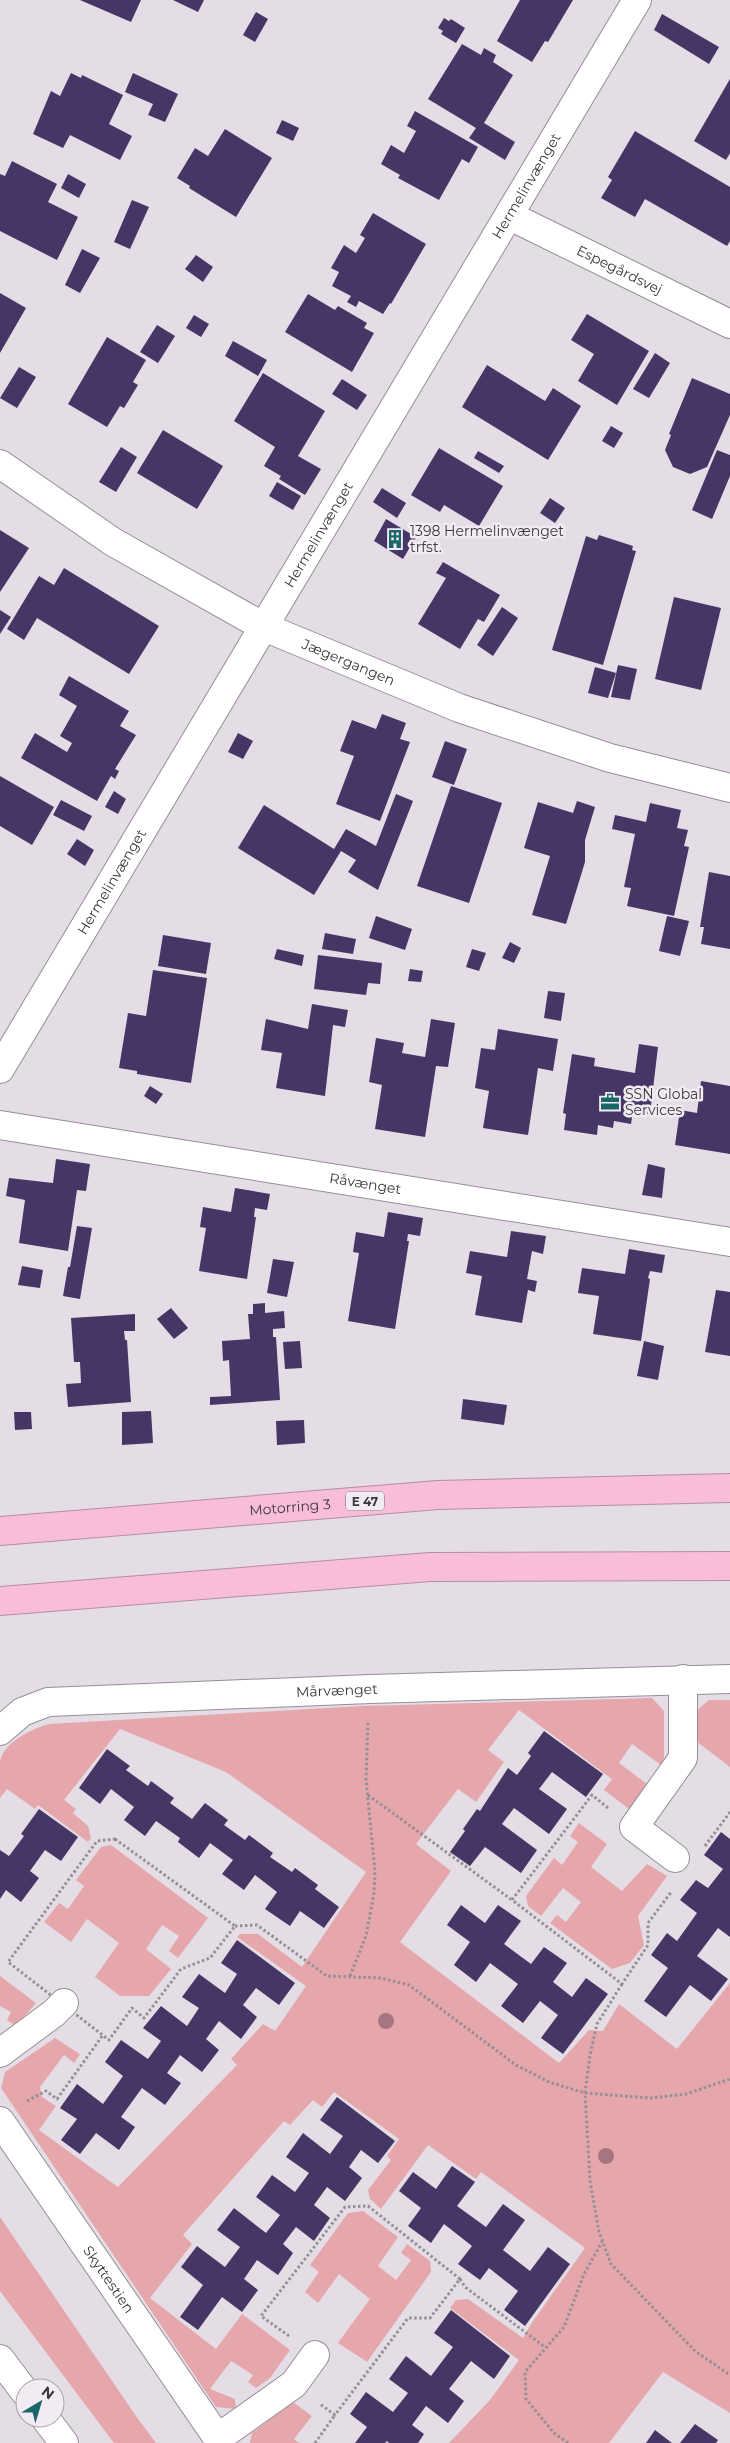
<svg xmlns="http://www.w3.org/2000/svg" width="730" height="2443" font-family="Montserrat,sans-serif">
<rect width="100%" height="100%" fill="#e5dde6"/>
<g fill="#e6a7ac">
<path d="M652,1698L664,1711V1760L661,1765L632,1744L619,1763L647,1784L629,1809L604,1790L612,1779L519,1710L488,1750L504,1762L476,1802L458,1789L416,1844L451,1871L400,1942L559,2063L589,2030L603,2031L619,2004L677,2049L730,1983V2413L663,2372L609,2443H449L490,2400L519,2360L450,2308L456,2300L468,2299L523,2338L531,2324L585,2248L481,2172L476,2179L428,2145L381,2209L370,2199L368,2190L391,2160L387,2156L399,2139L334,2092L322,2107L313,2100L290,2125L284,2121L183,2235L192,2244L150,2298L216,2349L242,2314L290,2350L270,2378L256,2388L248,2382L253,2375L231,2361L210,2389L235,2399L236,2409L216,2407L1,2088L5,2072L55,2038L80,2054L74,2063L64,2055L40,2087L42,2097L56,2106L39,2130L118,2187L237,2065L231,2059L263,2024L275,2031L306,1986L237,1937L240,1934H258L302,1967L366,1872L226,1772L120,1729L64,1800L76,1809L73,1813L88,1826L91,1838L88,1842L38,1805L35,1809L7,1789L0,1798C0,1787 0,1772 0,1761C5,1741 32,1729 49,1724L362,1706Z"/>
<polygon points="709,1700 730,1700 730,1767 696,1741 697,1710"/>
<polygon points="579,1823 607,1844 591,1867 622,1891 647,1864 667,1876 638,1916 644,1945 630,1963 612,1969 550,1923 557,1915 566,1922 581,1902 563,1888 541,1916 528,1906 526,1896 554,1858 562,1865 578,1842 570,1836"/>
<polygon points="111,1845 208,1918 178,1958 169,1951 179,1936 162,1925 146,1949 171,1969 149,1996 120,1996 95,1977 119,1943 87,1919 71,1942 44,1922 59,1903 68,1909 84,1886 76,1880 101,1847"/>
<polygon points="0,1976 36,2003 16,2026 7,2020 11,2012 0,2006"/>
<polygon points="363,2211 398,2237 378,2266 396,2280 411,2260 401,2253 407,2244 430,2261 431,2272 367,2362 338,2343 370,2299 339,2274 318,2303 305,2292 319,2272 310,2265 348,2213"/>
<polygon points="0,2217 136,2416 156,2443 114,2443 0,2291"/>
<polygon points="293,2402 312,2416 294,2439 299,2443 250,2443 252,2433"/>
</g>
<g fill="#463666">
<polygon points="80,0 141,0 131,22"/>
<polygon points="173,0 204,0 198,12"/>
<polygon points="520,0 573,0 548,42 545,41 532,62 497,41"/>
<polygon points="256,12 268,19 255,42 243,35"/>
<polygon points="662,14 719,47 709,64 654,30"/>
<polygon points="444,18 449,21 451,19 465,28 456,43 441,34 443,31 438,28"/>
<polygon points="462,44 481,55 484,48 496,55 493,62 513,75 484,123 515,142 505,160 469,138 476,128 428,99"/>
<polygon points="71,73 81,78 82,75 123,95 109,124 132,136 120,160 70,135 63,148 33,134 51,91 60,96"/>
<polygon points="133,73 178,94 165,122 148,115 153,104 125,92"/>
<polygon points="730,79 730,153 726,160 694,141"/>
<polygon points="415,111 478,147 469,163 462,159 439,200 398,178 400,175 381,164 391,145 404,153 416,131 407,126"/>
<polygon points="282,120 299,128 293,141 276,133"/>
<polygon points="225,129 272,158 236,217 189,188 190,186 177,178 195,148 208,156"/>
<polygon points="635,131 730,187 730,241 727,246 645,199 635,217 601,198 612,180 608,177"/>
<polygon points="12,161 57,184 48,202 78,217 57,260 0,231 0,174 5,176"/>
<polygon points="68,174 86,184 79,198 61,188"/>
<polygon points="132,200 149,207 130,249 114,242"/>
<polygon points="373,213 426,244 391,304 390,303 383,314 359,301 356,307 347,302 351,296 332,286 339,272 331,268 344,245 356,253 365,238 360,235"/>
<polygon points="82,249 100,258 80,293 65,285"/>
<polygon points="196,255 213,267 203,282 185,269"/>
<polygon points="0,293 26,308 0,353"/>
<polygon points="308,294 335,310 338,306 367,323 364,328 374,333 352,372 285,332"/>
<polygon points="587,314 649,351 617,405 578,381 594,354 571,340"/>
<polygon points="194,315 209,324 201,337 186,328"/>
<polygon points="157,325 175,336 158,363 140,352"/>
<polygon points="107,337 146,360 133,382 138,385 124,408 120,406 107,427 68,404"/>
<polygon points="233,341 267,360 258,376 225,356"/>
<polygon points="655,353 670,363 649,398 633,389"/>
<polygon points="487,365 545,401 553,388 581,406 548,460 462,407"/>
<polygon points="19,367 36,377 17,408 0,398"/>
<polygon points="263,373 325,411 298,456 321,469 305,495 279,479 281,476 264,466 275,447 234,421"/>
<polygon points="692,378 730,394 730,415 707,467 690,474 673,467 665,450 671,435 669,434"/>
<polygon points="342,379 367,395 357,410 332,394"/>
<polygon points="611,426 623,433 614,448 602,441"/>
<polygon points="163,430 223,466 197,509 137,473"/>
<polygon points="121,447 137,457 116,492 99,482"/>
<polygon points="439,448 503,486 479,526 444,505 440,512 411,495"/>
<polygon points="717,450 730,455 730,476 712,519 692,510"/>
<polygon points="478,451 504,466 499,473 474,458"/>
<polygon points="277,482 301,496 293,510 269,496"/>
<polygon points="382,488 406,503 397,518 373,502"/>
<polygon points="550,498 565,508 555,523 540,513"/>
<polygon points="386,519 416,537 403,559 374,541"/>
<polygon points="0,530 29,548 0,592"/>
<polygon points="599,535 633,546 632,550 636,551 603,665 552,650 586,536 597,540"/>
<polygon points="443,562 500,595 484,622 478,619 460,649 418,624 446,578 436,573"/>
<polygon points="64,568 159,626 129,674 37,618 24,640 7,629 39,576 54,585"/>
<polygon points="674,597 721,608 701,690 655,679"/>
<polygon points="502,607 518,618 493,656 477,645"/>
<polygon points="0,610 11,617 0,634"/>
<polygon points="618,665 637,669 630,700 611,697"/>
<polygon points="595,667 616,673 608,698 588,693"/>
<polygon points="69,676 129,711 120,726 136,735 115,769 119,771 115,779 111,776 97,801 21,758 35,733 67,752 72,743 60,736 77,706 59,695"/>
<polygon points="382,714 406,723 400,739 410,742 380,821 336,804 354,756 340,751 352,720 376,729"/>
<polygon points="238,733 253,741 243,759 228,752"/>
<polygon points="445,741 467,749 454,785 432,777"/>
<polygon points="0,776 54,807 32,845 0,826"/>
<polygon points="451,786 502,803 469,903 417,886"/>
<polygon points="114,791 126,799 118,814 105,807"/>
<polygon points="396,794 413,801 378,890 348,872 356,860 341,851 314,895 238,848 264,805 334,849 346,829 376,846"/>
<polygon points="61,800 92,816 84,831 53,815"/>
<polygon points="577,801 595,807 585,840 585,862 566,924 532,915 550,856 524,848 538,802 573,813"/>
<polygon points="650,803 681,810 677,828 688,830 684,846 689,847 674,916 627,906 631,888 624,887 635,834 612,829 615,815 646,822"/>
<polygon points="77,839 94,850 85,866 67,854"/>
<polygon points="709,872 730,876 730,949 701,944 704,927 700,927"/>
<polygon points="376,916 412,929 405,950 369,938"/>
<polygon points="667,916 689,921 680,956 659,951"/>
<polygon points="325,933 356,939 353,954 322,949"/>
<polygon points="163,935 211,943 206,974 158,966"/>
<polygon points="510,942 521,948 514,963 502,958"/>
<polygon points="277,949 304,955 302,966 274,959"/>
<polygon points="472,949 486,953 479,971 466,967"/>
<polygon points="318,955 382,963 380,984 368,983 366,995 314,989"/>
<polygon points="410,969 423,971 421,982 408,981"/>
<polygon points="153,970 207,978 191,1083 137,1074 137,1071 119,1068 128,1013 146,1016"/>
<polygon points="548,991 565,993 561,1021 544,1018"/>
<polygon points="312,1004 348,1010 345,1027 333,1025 325,1096 276,1088 282,1053 261,1050 266,1019 308,1029"/>
<polygon points="431,1019 455,1023 448,1067 436,1066 425,1137 375,1129 382,1085 369,1082 376,1038 404,1043 402,1053 425,1057"/>
<polygon points="498,1029 558,1039 553,1071 538,1068 528,1135 483,1128 489,1091 475,1088 481,1048 495,1050"/>
<polygon points="639,1044 658,1047 650,1114 633,1111 631,1124 614,1121 613,1128 598,1125 597,1135 564,1130 566,1114 563,1113 572,1054 595,1058 594,1066 635,1073"/>
<polygon points="701,1081 730,1086 730,1154 675,1145 680,1110 697,1113"/>
<polygon points="150,1086 163,1094 156,1104 144,1096"/>
<polygon points="56,1159 90,1164 86,1191 77,1190 68,1251 19,1243 25,1200 6,1196 9,1178 53,1183"/>
<polygon points="648,1164 665,1168 662,1198 642,1195"/>
<polygon points="235,1188 270,1194 267,1210 255,1208 254,1217 256,1217 247,1279 199,1271 206,1228 200,1227 203,1207 231,1212"/>
<polygon points="388,1212 423,1218 420,1236 408,1234 407,1241 409,1241 395,1329 348,1321 359,1253 353,1252 356,1232 384,1237"/>
<polygon points="77,1226 92,1228 80,1299 63,1296 68,1267 70,1267"/>
<polygon points="511,1231 546,1236 543,1254 532,1251 527,1279 537,1281 535,1292 528,1290 522,1323 475,1315 482,1276 466,1273 470,1251 507,1257"/>
<polygon points="629,1249 665,1255 662,1273 650,1271 648,1278 650,1279 641,1341 593,1334 599,1296 578,1293 582,1268 625,1274"/>
<polygon points="273,1259 294,1262 287,1297 267,1293"/>
<polygon points="22,1266 43,1270 40,1288 18,1285"/>
<polygon points="716,1290 730,1292 730,1356 705,1352"/>
<polygon points="265,1303 265,1313 284,1311 285,1328 273,1329 273,1337 276,1337 280,1400 210,1405 210,1397 231,1396 229,1360 223,1361 222,1341 250,1339 248,1314 253,1314 253,1304"/>
<polygon points="171,1308 188,1328 174,1339 157,1319"/>
<polygon points="135,1314 135,1331 124,1331 125,1340 127,1340 131,1402 68,1407 66,1384 81,1383 80,1362 74,1362 71,1318"/>
<polygon points="300,1341 302,1368 285,1369 283,1342"/>
<polygon points="644,1341 664,1346 658,1380 637,1376"/>
<polygon points="463,1399 507,1405 504,1425 461,1419"/>
<polygon points="151,1411 153,1443 122,1445 122,1412"/>
<polygon points="14,1412 31,1412 32,1429 15,1430"/>
<polygon points="304,1420 305,1443 277,1445 276,1421"/>
<polygon points="544,1731 603,1774 586,1797 552,1772 539,1789 567,1809 549,1834 514,1808 502,1824 537,1850 521,1873 485,1847 470,1866 450,1852 465,1831 463,1829 477,1809 480,1811 508,1768 517,1775 531,1756 528,1753"/>
<polygon points="107,1749 130,1766 126,1770 148,1786 151,1781 174,1798 170,1803 192,1819 205,1803 228,1820 224,1825 245,1840 249,1835 273,1853 270,1857 292,1872 295,1868 318,1885 315,1889 339,1907 324,1928 300,1911 290,1926 265,1909 277,1892 255,1875 244,1890 222,1874 233,1860 210,1843 199,1858 178,1842 180,1838 156,1821 145,1836 124,1820 134,1807 111,1789 100,1804 79,1788"/>
<polygon points="39,1809 78,1837 61,1861 45,1850 30,1871 39,1878 21,1902 6,1890 0,1899 0,1850 9,1856 24,1836 21,1834"/>
<polygon points="721,1832 730,1839 730,1937 718,1928 697,1956 728,1979 711,2001 690,1985 666,2017 644,2001 668,1968 651,1955 667,1933 677,1941 697,1913 680,1900 696,1880 708,1888 723,1869 704,1855"/>
<polygon points="461,1905 485,1923 498,1905 521,1921 504,1944 531,1964 544,1947 567,1963 553,1982 572,1997 586,1978 608,1994 563,2054 541,2038 558,2015 540,2001 523,2023 501,2006 518,1984 490,1963 476,1982 454,1965 470,1942 447,1925"/>
<polygon points="237,1940 295,1983 279,2005 256,1988 243,2005 257,2017 241,2039 219,2021 206,2039 219,2050 202,2072 180,2055 167,2073 181,2083 165,2105 142,2088 121,2117 135,2127 119,2150 96,2133 80,2154 61,2140 77,2119 60,2108 77,2084 103,2104 123,2076 105,2062 121,2040 148,2059 161,2041 143,2028 161,2006 187,2026 199,2008 182,1997 199,1974 225,1993 237,1974 221,1963"/>
<polygon points="337,2097 395,2141 378,2163 361,2150 349,2167 362,2178 345,2201 327,2187 314,2205 330,2218 314,2241 296,2227 283,2244 293,2253 278,2275 257,2260 244,2279 258,2290 242,2312 222,2297 198,2330 180,2317 203,2285 181,2267 197,2246 225,2267 240,2247 217,2230 234,2208 266,2233 280,2215 256,2197 272,2175 295,2192 309,2173 286,2157 303,2133 330,2154 343,2136 320,2120"/>
<polygon points="452,2166 475,2182 457,2206 486,2227 503,2204 525,2220 503,2250 530,2271 548,2247 570,2264 525,2326 504,2310 518,2291 489,2268 480,2280 458,2264 472,2246 444,2224 431,2243 408,2226 421,2208 399,2191 413,2172 436,2189"/>
<polygon points="451,2310 510,2356 494,2379 471,2361 449,2389 464,2401 448,2423 426,2406 412,2425 424,2434 418,2443 389,2443 387,2441 385,2443 355,2443 367,2427 350,2414 366,2392 393,2412 408,2393 389,2379 406,2356 431,2376 453,2347 434,2333"/>
<polygon points="695,2424 718,2440 716,2443 680,2443"/>
<polygon points="655,2430 672,2443 646,2443"/>
</g>
<g fill="none" stroke-linecap="round" stroke-linejoin="round">
<g stroke="#958e96" stroke-width="30">
<g id="minor">
<path id="s1" d="M510,216L730,324"/>
<path id="s2" d="M0,464L113,542L264,627L459,708L610,758L730,788"/>
<path id="s3" d="M0,1069L637,0"/>
<path id="s4" d="M0,1125L730,1242"/>
<path id="s5" d="M0,1731L22,1712L48,1702L370,1689L730,1679"/>
<polyline points="675,1858 634,1827 683,1758 683,1679"/>
<polyline points="0,2053 54,2013 64,2003"/>
<path id="s6" d="M0,2121L221,2443"/>
<polyline points="0,2359 25,2392"/>
<polyline points="45,2418 64,2443"/>
<polyline points="218,2438 294,2384 315,2355"/>
</g>
</g>
<g stroke="#b58ea2" stroke-width="30">
<g id="highway">
<path id="s7" d="M0,1531L438,1495L730,1488"/>
<polyline points="0,1601 430,1567 730,1566"/>
</g>
</g>
<g stroke="#958f95" stroke-width="3" stroke-dasharray="2.5 2.5" stroke-linecap="butt">
<polyline points="368,1795 512,1900"/>
<polyline points="608,1808 592,1795 512,1900 622,1984 648,1945 648,1923 672,1891"/>
<polygon points="115,1839 235,1926 210,1958 181,1969 144,2018 132,2008 109,2040 8,1962 97,1841"/>
<polyline points="705,1846 730,1812"/>
<polyline points="235,1926 257,1925 327,1976 381,1978 409,1985 516,2065 549,2082 585,2093 651,2098 686,2094 730,2079"/>
<polyline points="350,1976 366,1936 374,1893 375,1871 366,1780 368,1722"/>
<polyline points="622,1984 597,2024 590,2055 585,2093 590,2181 599,2232 611,2264 695,2351 730,2375"/>
<polyline points="27,2101 46,2091 57,2099 103,2035"/>
<polyline points="460,2279 465,2287 545,2347"/>
<polyline points="289,2336 261,2316 345,2207 368,2206 460,2279 430,2318 408,2318 335,2415 320,2404"/>
<polyline points="315,2443 335,2415"/>
<polyline points="568,2443 554,2433 526,2399 525,2372 564,2327 584,2274 602,2242"/>
</g>
<use href="#minor" stroke="#fff" stroke-width="28"/>
<use href="#highway" stroke="#f7bdd9" stroke-width="28"/>
</g>
<g fill="#a57681">
<circle cx="386" cy="2021" r="8"/>
<circle cx="606" cy="2156" r="8"/>
</g>
<defs>
<g id="building-bare" transform="scale(1.5)"><path d="M-4-6H4V6H1V3H-1V6H-4ZM-2.5-4.3h1.7v1.8h-1.7ZM.8-4.3h1.7v1.8H.8ZM-2.5-1h1.7V.8h-1.7ZM.8-1h1.7V.8H.8Z" fill="#1a6769" stroke="#f3ebf3" stroke-width="2.5" paint-order="stroke"/></g>
<g id="office-bare" transform="scale(1.5)"><path d="M-6-3h4V-5.5h4V-3h4V5H-6ZM-1-4.5V-3h2v-1.5ZM-6 0V1H6V0Z" fill="#1a6769" stroke="#f3ebf3" stroke-width="2.5" paint-order="stroke"/></g>
</defs>
<g fill-rule="evenodd">
<use href="#building-bare" x="395" y="539"/>
<use href="#office-bare" x="610" y="1102"/>
</g>
<g text-anchor="middle" dominant-baseline="central" stroke-width="5" stroke-linejoin="round" paint-order="stroke">
<rect fill="#f3ebf3" stroke="#726e72" stroke-width="1" x="346" y="1491.5" width="38" height="19" rx="4"/>
<g font-size="12" font-weight="bold" fill="#3b383b">
<text x="365" y="1501">E 47</text>
</g>
<g font-size="14" fill="#3b383b" stroke="#f3ebf3">
<text stroke="none"><textPath href="#s3" startOffset="1028">Hermelinvænget</textPath></text>
<text stroke="none"><textPath href="#s1" startOffset="122">Espegårdsvej</textPath></text>
<text stroke="none"><textPath href="#s3" startOffset="622">Hermelinvænget</textPath></text>
<text stroke="none"><textPath href="#s2" startOffset="402">Jægergangen</textPath></text>
<text stroke="none"><textPath href="#s3" startOffset="218">Hermelinvænget</textPath></text>
<text stroke="none"><textPath href="#s4" startOffset="370">Råvænget</textPath></text>
<text stroke="none"><textPath href="#s7" startOffset="291">Motorring 3</textPath></text>
<text stroke="none"><textPath href="#s5" startOffset="346">Mårvænget</textPath></text>
<text stroke="none"><textPath href="#s6" startOffset="192">Skyttestien</textPath></text>
</g>
<g font-size="14" fill="#3b383b" stroke="#f3ebf3" text-anchor="start">
<text x="410" y="531">1398 Hermelinvænget<tspan x="410" dy="16">trfst.</tspan></text>
<text x="625" y="1094">SSN Global<tspan x="625" dy="16">Services</tspan></text>
</g>
</g>
<g transform="translate(40 2403) rotate(38)"><circle r="24" fill="#f3ebf3" stroke="#a9a3a9"/>
<path d="M0-4L9 19L0 12L-9 19Z" fill="#1a6769"/>
<text y="-8" font-size="14" font-weight="bold" text-anchor="middle" fill="#3b383b">N</text>
</g>
</svg>
